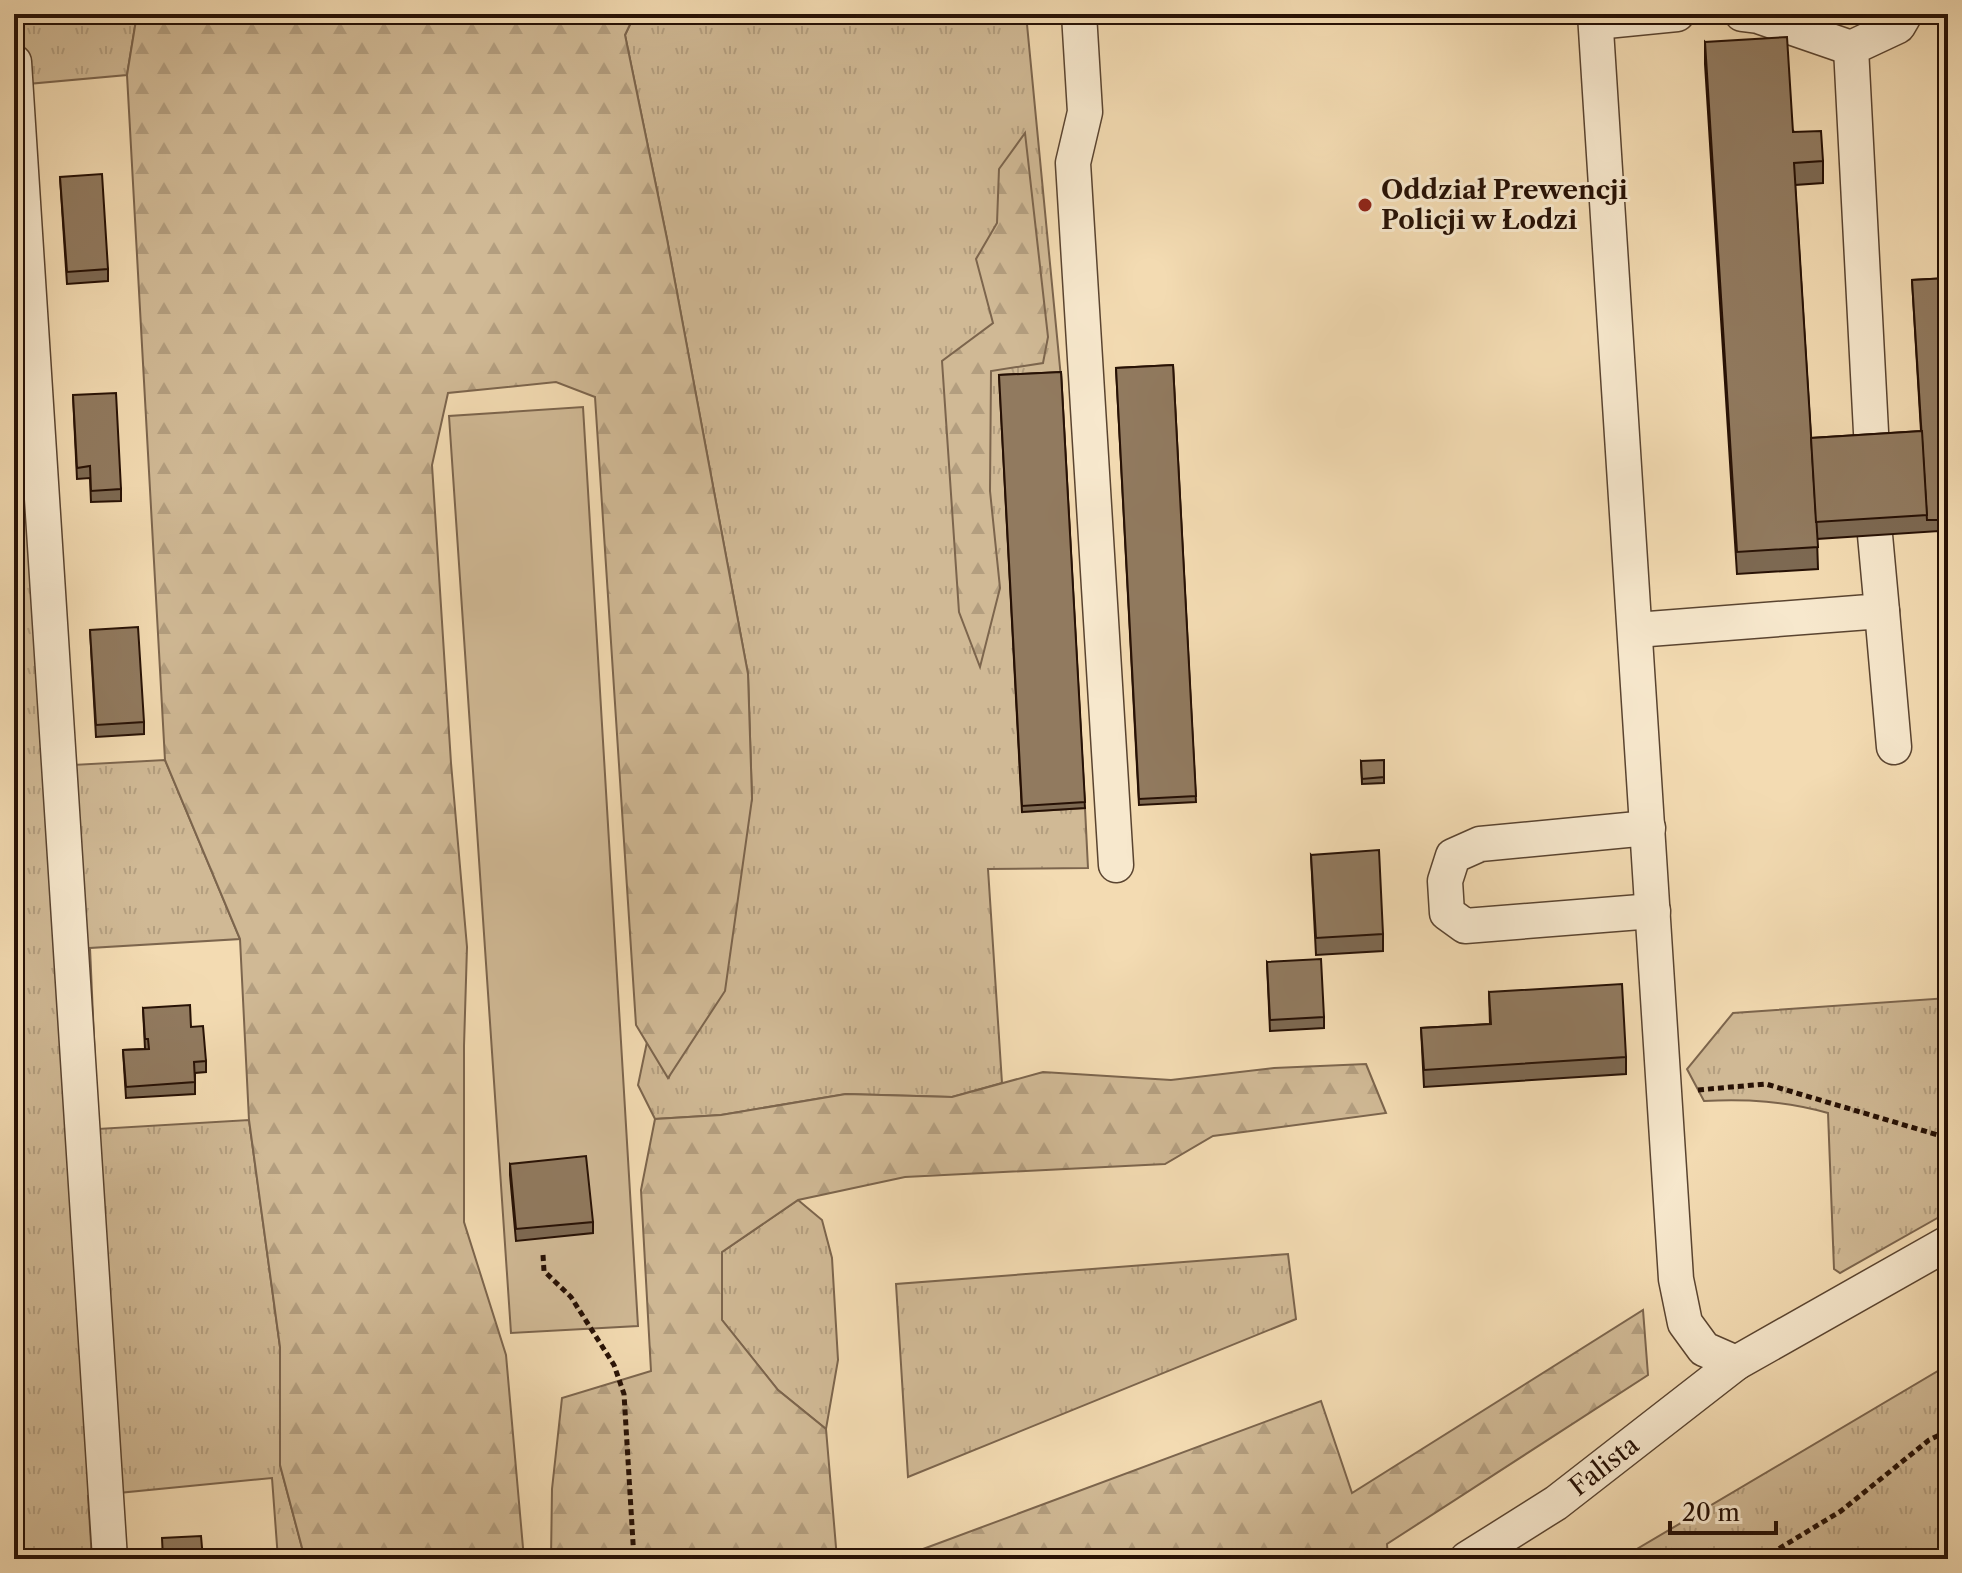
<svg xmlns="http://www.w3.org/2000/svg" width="1962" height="1573" font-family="'Libre Caslon Text',serif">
<defs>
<pattern id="grass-tufts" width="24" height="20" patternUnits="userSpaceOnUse" patternTransform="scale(2)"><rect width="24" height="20" fill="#d0b995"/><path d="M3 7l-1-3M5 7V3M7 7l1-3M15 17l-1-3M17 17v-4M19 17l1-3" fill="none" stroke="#b39e7f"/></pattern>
<pattern id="forest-firs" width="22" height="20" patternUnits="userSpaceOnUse" patternTransform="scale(2)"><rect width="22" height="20" fill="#d0b995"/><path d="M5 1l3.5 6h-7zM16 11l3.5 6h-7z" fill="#b39e7f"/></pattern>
</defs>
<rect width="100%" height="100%" fill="#f3dbb2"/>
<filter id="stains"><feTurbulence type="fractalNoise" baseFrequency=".0025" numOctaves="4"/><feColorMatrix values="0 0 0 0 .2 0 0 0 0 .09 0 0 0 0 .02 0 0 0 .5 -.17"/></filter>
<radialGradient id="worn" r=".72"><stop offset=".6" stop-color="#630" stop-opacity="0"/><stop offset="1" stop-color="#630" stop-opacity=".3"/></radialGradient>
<g fill="url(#grass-tufts)" stroke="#7c654d" stroke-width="2">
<polygon points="14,14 137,14 127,75 28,84 73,765 165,760 240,939 90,948 98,1129 249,1120 280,1347 280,1465 305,1559 278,1559 272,1478 88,1496 92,1559 14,1559"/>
<polygon points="635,14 1026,14 1061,378 1023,812 1085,808 1088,868 988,869 1002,1083 952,1097 846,1094 721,1115 655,1119 638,1085 647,1042 669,1077 752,799 748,674 667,239 625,35"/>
<path d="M1948,998V1212L1840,1273L1834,1269L1828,1113C1786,1101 1747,1099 1704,1101L1687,1069L1733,1013Z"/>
<polygon points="798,1200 822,1220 832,1258 838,1360 826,1429 778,1390 722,1320 722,1252"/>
<polygon points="1288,1254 1296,1319 908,1477 896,1284"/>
<polygon points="1948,1365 1948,1546 1926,1559 1620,1559"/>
</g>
<g fill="url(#forest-firs)" stroke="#7c654d" stroke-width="2">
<polygon points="137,14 635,14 625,35 667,239 748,674 752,799 725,991 668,1078 636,1025 595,397 556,382 448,393 432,465 451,763 467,947 464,1046 464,1222 506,1355 524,1559 305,1559 280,1465 280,1347 249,1120 240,939 165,760 127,75"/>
<polygon points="1025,133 1048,337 1043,363 991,371 990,491 1000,588 980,667 959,612 942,361 993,323 976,259 997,223 999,169"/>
<polygon points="1366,1064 1386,1113 1213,1136 1165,1164 905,1177 798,1200 722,1252 722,1320 778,1390 826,1429 837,1559 551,1559 552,1489 562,1398 651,1371 641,1190 655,1119 721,1115 846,1094 952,1097 1043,1072 1171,1080 1274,1068"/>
<polygon points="1643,1310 1648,1375 1387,1544 1388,1559 916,1559 915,1552 1321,1401 1352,1493"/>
</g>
<polygon fill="#d0b995" stroke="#7c654d" stroke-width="2" points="583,407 638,1326 511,1333 449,416"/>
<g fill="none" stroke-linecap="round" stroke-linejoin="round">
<g stroke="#5a4430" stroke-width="37">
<g id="minor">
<polyline points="1079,14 1085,112 1073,163 1116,865"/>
<polyline points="1595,14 1676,1279 1685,1323 1704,1349 1736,1363 1948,1243"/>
<polyline points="1742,14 1758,16 1851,48"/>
<polyline points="1596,22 1677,14"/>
<polyline points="14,62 110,1559"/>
<polyline points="1872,451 1851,48 1898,26 1905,14"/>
<polyline points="1882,611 1894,747"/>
<polyline points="1636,630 1882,611 1875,535"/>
<polyline points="1648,828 1480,844 1453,856 1445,881 1447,913 1465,926 1653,911"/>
<path id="s1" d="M1467,1559L1556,1503L1736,1363"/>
</g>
</g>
<g stroke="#271105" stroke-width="5" stroke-dasharray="6 4" stroke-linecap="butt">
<polyline points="1698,1090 1766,1084 1948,1138"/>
<polyline points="543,1255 544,1271 571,1297 614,1365 624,1394 634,1559"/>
<polyline points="1762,1559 1841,1511 1929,1440 1948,1431"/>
</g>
<use href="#minor" stroke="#f7e8cd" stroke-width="34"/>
</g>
<g fill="#7d6952" stroke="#271105" stroke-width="2">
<polygon points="1705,42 1823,161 1823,183 1795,185 1811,438 1921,431 1912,280 1948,278 1948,681 1939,531 1817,539 1818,569 1737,574 1705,64"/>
<polygon points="60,177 108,269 108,281 67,284"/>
<polygon points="1173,365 1196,802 1139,805 1116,368"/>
<polygon points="1061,372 1085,808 1022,812 999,375"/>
<polygon points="73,395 121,489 121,501 91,502 90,478 77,479"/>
<polygon points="90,630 144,722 144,734 96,737"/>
<polygon points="1361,761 1384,777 1384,783 1362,784"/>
<polygon points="1311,855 1383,934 1383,951 1316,955"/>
<polygon points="1267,962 1324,1017 1324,1028 1270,1031"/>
<polygon points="1489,992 1626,1057 1626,1074 1424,1087 1421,1028 1490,1024"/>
<polygon points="143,1008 191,1027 206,1061 206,1072 195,1073 195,1094 126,1098 123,1050 145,1049"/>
<polygon points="510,1164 593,1222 593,1233 516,1241 510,1175"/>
</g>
<g fill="#917a5f" stroke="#271105" stroke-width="2">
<polygon points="1787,37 1793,132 1821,131 1823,161 1794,163 1818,547 1737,552 1705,42"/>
<polygon points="102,174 108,269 67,272 60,177"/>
<polygon points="1948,278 1948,514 1939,515 1939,520 1927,520 1912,280"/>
<polygon points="1173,365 1196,796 1139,799 1116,368"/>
<polygon points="1061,372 1085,802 1022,806 999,375"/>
<polygon points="116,393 121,489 91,491 90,466 77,468 73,395"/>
<polygon points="1922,431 1927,515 1816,522 1811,438"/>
<polygon points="1948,514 1948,664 1939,515"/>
<polygon points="138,627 144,722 96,725 90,630"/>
<polygon points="1384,760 1384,777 1362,779 1361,761"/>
<polygon points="1379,850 1383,934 1316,938 1311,855"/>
<polygon points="1321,959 1324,1017 1270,1020 1267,962"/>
<polygon points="1622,984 1626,1057 1424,1070 1421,1028 1491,1024 1489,992"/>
<polygon points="190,1005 191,1027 203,1026 206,1061 194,1062 195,1082 126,1087 123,1050 149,1049 148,1039 145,1039 143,1008"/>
<polygon points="586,1156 593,1222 516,1229 510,1164"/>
<polygon points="201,1536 203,1559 163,1559 162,1538"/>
</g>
<circle fill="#8f2418" stroke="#f7e8cd" stroke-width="3" cx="1365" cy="205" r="8"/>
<g text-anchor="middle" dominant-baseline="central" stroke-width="6" stroke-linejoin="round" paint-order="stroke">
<g font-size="26" font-weight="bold" fill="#271105" stroke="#f7e8cd" text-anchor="start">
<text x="1381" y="190">Oddział Prewencji<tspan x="1381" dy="30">Policji w Łodzi</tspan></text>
</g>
<g font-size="26" fill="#271105" stroke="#f7e8cd">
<text stroke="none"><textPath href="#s1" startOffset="166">Falista</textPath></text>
</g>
</g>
<rect width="1962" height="1573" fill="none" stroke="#f3dbb2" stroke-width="48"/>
<rect x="16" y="16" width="1930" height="1541" fill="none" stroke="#271105" stroke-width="4"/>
<rect x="24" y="24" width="1914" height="1525" fill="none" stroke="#271105" stroke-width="2"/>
<path d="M1670 1521v12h106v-12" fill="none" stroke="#271105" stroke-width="4"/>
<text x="1682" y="1521" font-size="24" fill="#271105" stroke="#f7e8cd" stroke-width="6" paint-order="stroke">20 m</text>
<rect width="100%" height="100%" filter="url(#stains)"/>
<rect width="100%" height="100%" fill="url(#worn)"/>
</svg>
